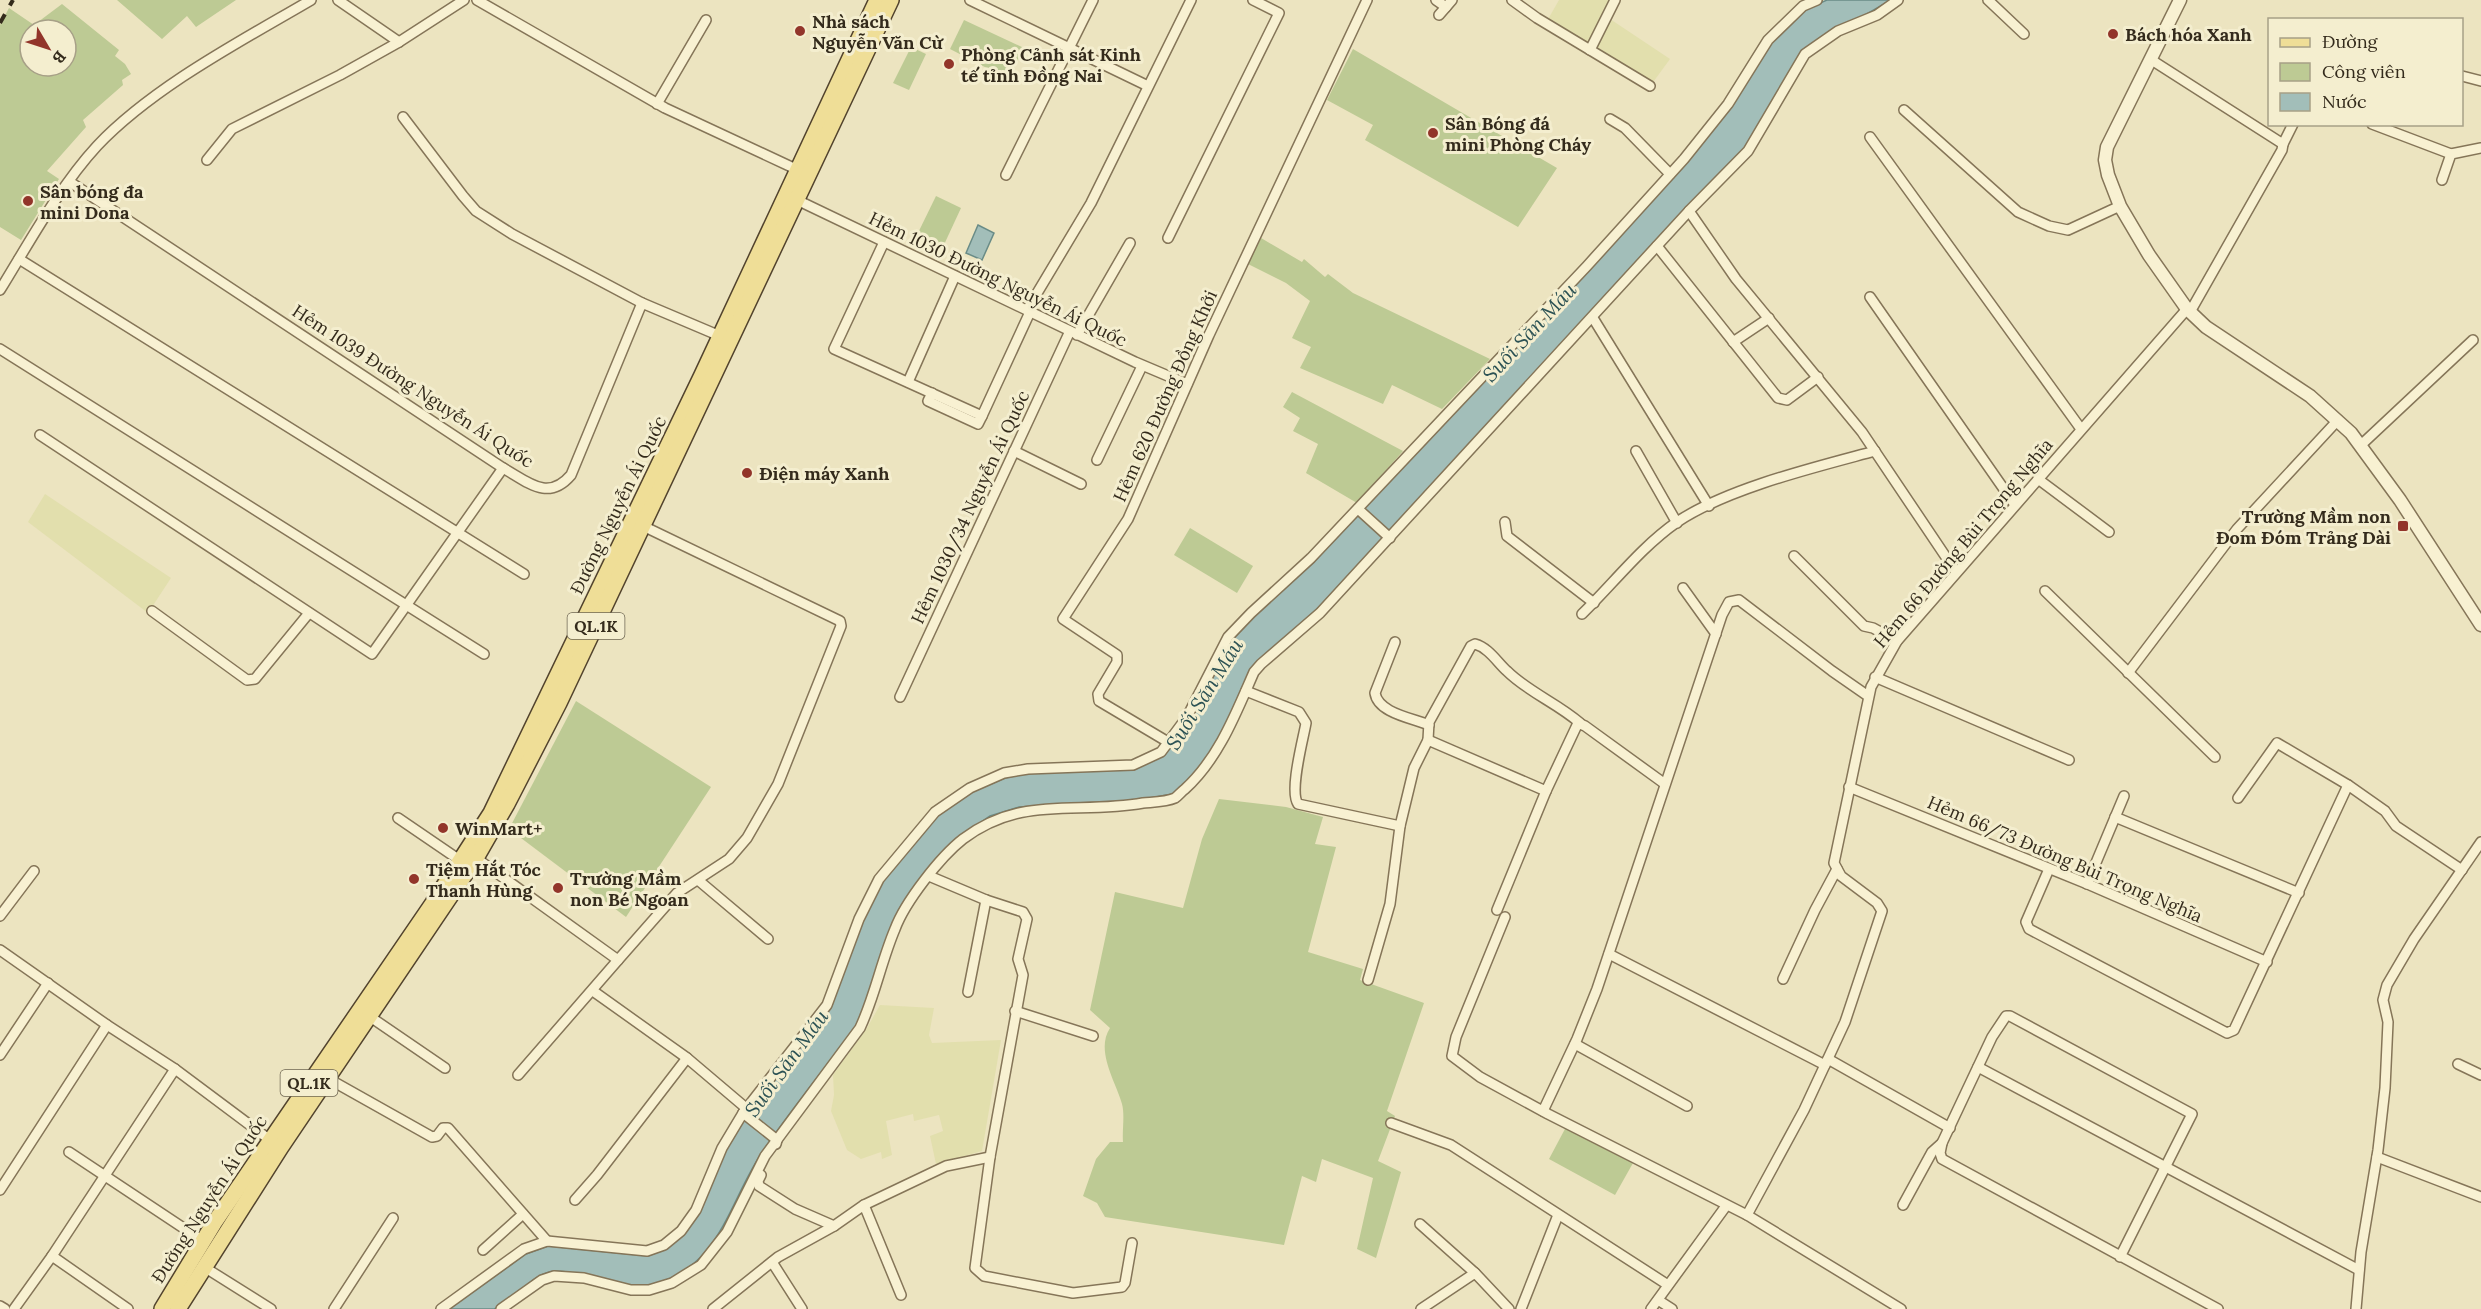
<svg xmlns="http://www.w3.org/2000/svg" width="2481" height="1309" font-family="Lora,serif">
<rect width="100%" height="100%" fill="#ece4c0"/>
<g fill="#e2dfad">
<polygon points="1559,0 1611,0 1588,46 1547,21"/>
<polygon points="1610,19 1670,59 1651,85 1594,51"/>
<polygon points="45,494 171,578 148,613 28,522"/>
<polygon points="880,1005 934,1008 929,1035 932,1043 1001,1040 982,1151 936,1164 930,1136 943,1131 939,1115 914,1121 913,1114 886,1121 892,1155 882,1159 881,1152 861,1159 847,1150 831,1111 834,1095 833,1075 867,1028"/>
</g>
<g fill="#bdca94" fill-rule="evenodd">
<polygon points="117,0 236,0 196,27 187,16 162,39"/>
<path d="M62,4L119,50L115,56L125,64L131,74L122,80L123,85L83,120L86,127L47,171L59,179L21,240L0,227V25L9,8L34,25ZM30,30H66V66H30Z"/>
<polygon points="964,20 1024,48 1008,79 950,49"/>
<polygon points="911,47 926,54 909,90 893,83"/>
<polygon points="1353,49 1557,168 1518,227 1365,140 1373,125 1327,100"/>
<polygon points="936,196 961,208 942,249 916,237"/>
<polygon points="1261,238 1302,262 1304,259 1325,277 1328,274 1353,293 1490,359 1442,409 1392,385 1383,404 1300,368 1311,347 1292,338 1310,301 1286,283 1248,264"/>
<polygon points="1292,392 1403,451 1357,503 1306,473 1318,444 1293,431 1300,418 1283,407"/>
<polygon points="1190,528 1253,566 1237,593 1174,555"/>
<polygon points="576,701 711,787 626,917 509,829"/>
<path d="M1219,799L1286,807L1323,817L1315,844L1336,847L1308,952L1363,969L1360,980L1424,1003L1387,1111L1395,1116L1378,1161L1401,1172L1376,1258L1357,1249L1373,1178L1322,1159L1316,1182L1302,1176L1284,1245L1105,1217L1097,1203L1083,1196L1096,1159L1110,1142H1123C1122,1130 1125,1115 1122,1104C1116,1082 1095,1051 1110,1028L1090,1010L1115,892L1183,908L1202,839Z"/>
<polygon points="1566,1127 1633,1163 1615,1195 1549,1159"/>
</g>
<g fill="#a2beb9" stroke="#6a8c87" stroke-width="1.5">
<path d="M1827,0H1891L1802,51L1745,148L1319,607L1250,670L1221,735L1196,774L1173,794L1131,801L1019,807L990,816L959,837L926,873L900,908L890,929L864,1008L856,1027C825,1068 792,1108 763,1151C728,1202 721,1269 650,1285C620,1292 587,1271 556,1271C531,1272 516,1301 494,1309C485,1309 460,1309 449,1309L526,1254L548,1246L648,1256L666,1249L684,1234L700,1212L726,1149L744,1120L830,1008L862,921L882,882L938,815L972,792L1005,778L1029,773L1135,769L1163,756L1232,640L1254,616L1314,562L1732,106L1771,42L1806,9Z"/>
<polygon points="978,225 994,233 982,260 966,253"/>
</g>
<g fill="none" stroke-linecap="round" stroke-linejoin="round">
<g stroke="#857558" stroke-width="12">
<g id="minor">
<polyline points="338,0 399,42"/>
<polyline points="477,0 665,108 798,170"/>
<polyline points="970,0 1148,86"/>
<polyline points="1436,0 1446,7"/>
<polyline points="1512,0 1537,18 1650,86"/>
<polyline points="1988,0 2024,34"/>
<polyline points="1439,15 1452,0"/>
<polyline points="1590,50 1615,0"/>
<polyline points="2150,59 2283,144 2282,150 2190,312"/>
<polyline points="2462,76 2481,81"/>
<polyline points="657,104 706,20"/>
<polyline points="1904,110 2018,212 2049,226 2068,230 2120,206"/>
<polyline points="403,117 463,196 476,211 512,234 642,303"/>
<polyline points="1610,119 1625,128 1670,174"/>
<polyline points="2372,124 2451,154"/>
<polyline points="1870,137 2081,429"/>
<polyline points="2283,144 2293,124"/>
<polyline points="207,160 232,129 340,75 399,42 464,0"/>
<polyline points="1006,175 1093,0"/>
<polyline points="2442,180 2451,154 2481,148"/>
<path d="M70,182L503,468C528,482 548,502 571,475L642,303L720,336"/>
<polyline points="797,200 1135,362 1187,384"/>
<polyline points="1689,211 1736,279 1862,432 1956,572"/>
<polyline points="1168,238 1279,13 1253,0"/>
<polyline points="884,242 834,349 982,416 1030,312"/>
<polyline points="1657,246 1778,398 1787,400 1818,377"/>
<polyline points="19,259 524,574"/>
<path d="M0,290C29,243 60,186 97,146C153,87 241,41 311,0"/>
<polyline points="1870,297 2015,505"/>
<polyline points="1027,310 1091,203 1191,0"/>
<polyline points="1593,318 1709,506"/>
<polyline points="1077,335 1130,243"/>
<polyline points="1733,342 1769,318"/>
<polyline points="0,349 484,654"/>
<polyline points="908,382 955,276"/>
<polyline points="932,393 928,401 978,424 982,416"/>
<polyline points="40,435 372,654 503,468"/>
<polyline points="2361,445 2473,340"/>
<polyline points="1014,451 1081,484"/>
<polyline points="1636,451 1677,523"/>
<polyline points="1097,460 1142,366"/>
<polyline points="2038,479 2109,532"/>
<polyline points="1358,509 1390,538"/>
<polyline points="1505,522 1507,536 1594,603"/>
<polyline points="1794,556 1864,626 1873,628 1897,641"/>
<polyline points="1683,588 1716,634"/>
<polyline points="2045,591 2215,757"/>
<polyline points="152,611 247,680 255,679 309,613"/>
<path d="M1582,614C1613,584 1641,547 1677,522C1728,488 1816,467 1875,451"/>
<path d="M1395,642L1375,693C1378,713 1412,718 1429,725"/>
<polyline points="2128,673 2237,529 2338,420"/>
<polyline points="1875,677 2069,760"/>
<path d="M1246,691L1299,712L1306,723C1303,740 1289,791 1298,804L1400,826"/>
<polyline points="900,697 1070,331"/>
<path d="M1428,740L1429,722L1471,646L1475,644C1489,648 1497,662 1507,671C1528,692 1557,703 1580,723"/>
<polyline points="1168,742 1099,701 1098,694 1117,662 1117,655 1063,619 1128,519 1209,335 1367,0"/>
<polyline points="1849,787 2090,885 2267,962"/>
<polyline points="2238,798 2277,743 2348,785"/>
<polyline points="2115,817 2299,893"/>
<polyline points="398,818 461,861"/>
<polyline points="476,858 618,960 677,893 729,859 747,838 778,784 841,626 840,621 643,526"/>
<polyline points="2049,869 2026,922 2029,929 2227,1033 2234,1030 2348,785 2385,811 2396,826 2462,870"/>
<polyline points="929,876 986,900 1023,912 1027,919 1018,959 1023,975 990,1157 975,1268 984,1276 1073,1293 1122,1287 1125,1283 1132,1243"/>
<polyline points="698,880 768,939"/>
<polyline points="2087,884 2124,796"/>
<polyline points="1497,910 1546,791 1578,723 1585,726 1665,784"/>
<polyline points="0,916 34,871"/>
<polyline points="1505,917 1456,1037 1452,1056 1480,1077 1548,1114 1747,1215"/>
<polyline points="0,950 107,1025 175,1069 270,1140"/>
<polyline points="1609,954 1825,1065"/>
<polyline points="1783,979 1815,910 1837,869"/>
<polyline points="1368,980 1390,904 1400,826 1414,768 1428,740 1546,791"/>
<polyline points="593,991 687,1058 746,1108"/>
<polyline points="968,992 986,900"/>
<polyline points="1015,1011 1093,1036"/>
<polyline points="369,1016 445,1068"/>
<polyline points="1575,1044 1687,1106"/>
<polyline points="0,1055 48,983"/>
<polyline points="1828,1059 1950,1128"/>
<polyline points="2458,1064 2481,1075"/>
<polyline points="1978,1067 2359,1270"/>
<polyline points="518,1075 618,960"/>
<polyline points="327,1078 432,1137 437,1136 443,1128 448,1128 547,1241"/>
<polyline points="1543,1111 1577,1039 1597,989 1722,615 1729,602 1739,600 1832,671 1868,696"/>
<polyline points="743,1113 777,1140 776,1144"/>
<polyline points="1391,1123 1451,1145 1668,1285"/>
<polyline points="69,1152 203,1241"/>
<polyline points="2377,1157 2481,1197"/>
<polyline points="761,1175 758,1181 759,1186 795,1209 834,1226"/>
<polyline points="0,1190 107,1025"/>
<polyline points="575,1200 597,1175 687,1058"/>
<polyline points="864,1205 901,1295"/>
<polyline points="1903,1205 1932,1152 1942,1143"/>
<polyline points="1420,1224 1475,1273"/>
<polyline points="483,1250 523,1214"/>
<polyline points="52,1256 128,1309"/>
<polyline points="2120,1257 2192,1114 2010,1016 2006,1016 1992,1037 1942,1143 1940,1153 1942,1159 2218,1309"/>
<polyline points="772,1262 802,1309"/>
<polyline points="204,1267 271,1309"/>
<polyline points="1658,1300 1672,1309"/>
<polyline points="0,1306 5,1309"/>
<polyline points="14,1309 52,1256 175,1069"/>
<polyline points="334,1309 393,1218"/>
<polyline points="441,1309 524,1249 547,1241 647,1251 664,1245 681,1231 696,1210 722,1148 743,1113 827,1005 859,919 879,879 935,812 970,788 1004,773 1028,769 1133,765 1161,752 1187,717 1228,637 1251,613 1311,558 1587,266 1684,159 1728,104 1768,40 1803,6 1817,0"/>
<path d="M501,1309L542,1280L554,1276L584,1278L631,1290H649L672,1283L701,1265L727,1232L765,1156L860,1028C875,996 881,962 895,929C905,902 940,857 963,839C1023,794 1077,815 1143,803C1153,802 1166,802 1175,798C1178,796 1182,791 1185,789C1219,758 1236,713 1254,672L1261,664L1320,613L1689,211L1748,151L1805,54L1838,31L1877,15L1898,0"/>
<polyline points="713,1309 778,1257 834,1226 864,1205 946,1166 990,1157"/>
<polyline points="1421,1309 1475,1273 1509,1309"/>
<polyline points="1521,1309 1558,1215"/>
<polyline points="1651,1309 1726,1206"/>
<polyline points="1901,1309 1747,1215 1804,1110 1845,1022 1882,911 1877,903 1841,876 1834,863 1871,687 1897,641 2187,309"/>
<polyline points="2356,1309 2361,1252 2378,1150 2385,1088 2388,1022 2383,1000 2387,985 2414,939 2481,842"/>
</g>
</g>
<g stroke="#857558" stroke-width="15">
<polyline id="tertiary" points="2180,0 2107,147 2105,160 2108,175 2120,206 2149,255 2187,309 2206,327 2310,396 2351,433 2400,500 2481,625"/>
</g>
<g stroke="#52432d" stroke-width="18">
<g id="primary">
<polyline points="162,1309 214,1223 433,903 491,813 702,375 877,0"/>
<polyline points="178,1309 281,1147 476,858 507,804 559,703 891,0"/>
</g>
</g>
<use href="#minor" stroke="#f8f1d2" stroke-width="9"/>
<use href="#tertiary" stroke="#f8f1d2" stroke-width="12"/>
<use href="#primary" stroke="#efde97" stroke-width="15"/>
<polyline stroke="#342b1c" stroke-width="4" stroke-dasharray="10 10" stroke-linecap="butt" points="0,23 13,0"/>
</g>
<g fill="#92352a" stroke="#f4eecf" stroke-width="2">
<circle cx="800" cy="31" r="6"/>
<circle cx="2113" cy="34" r="6"/>
<circle cx="949" cy="64" r="6"/>
<circle cx="1433" cy="133" r="6"/>
<circle cx="28" cy="201" r="6"/>
<circle cx="747" cy="473" r="6"/>
<rect x="2397" y="520" width="12" height="12" rx="3"/>
<circle cx="443" cy="828" r="6"/>
<circle cx="414" cy="879" r="6"/>
<circle cx="558" cy="888" r="6"/>
</g>
<g text-anchor="middle" dominant-baseline="central" stroke-width="6" stroke-linejoin="round" paint-order="stroke">
<g fill="#f4eecf" stroke="#6e6652" stroke-width="1.5">
<rect x="567.5" y="613" width="57" height="26" rx="4.5"/>
<rect x="280.5" y="1070" width="57" height="26" rx="4.5"/>
</g>
<g font-size="16" font-weight="bold" fill="#342b1c">
<text x="596" y="626">QL.1K</text>
<text x="309" y="1083">QL.1K</text>
</g>
<g font-size="18" font-weight="bold" fill="#342b1c" stroke="#f4eecf" text-anchor="start">
<text x="812" y="21">Nhà sách<tspan x="812" dy="21">Nguyễn Văn Cừ</tspan></text>
<text x="2125" y="34">Bách hóa Xanh</text>
<text x="961" y="54">Phòng Cảnh sát Kinh<tspan x="961" dy="21">tế tỉnh Đồng Nai</tspan></text>
<text x="1445" y="123">Sân Bóng đá<tspan x="1445" dy="21">mini Phòng Cháy</tspan></text>
<text x="40" y="191">Sân bóng đa<tspan x="40" dy="21">mini Dona</tspan></text>
<text x="759" y="473">Điện máy Xanh</text>
<text x="2391" y="516" text-anchor="end">Trường Mầm non<tspan x="2391" dy="21">Đom Đóm Trảng Dài</tspan></text>
<text x="455" y="828">WinMart+</text>
<text x="426" y="869">Tiệm Hắt Tóc<tspan x="426" dy="21">Thanh Hùng</tspan></text>
<text x="570" y="878">Trường Mầm<tspan x="570" dy="21">non Bé Ngoan</tspan></text>
</g>
<g font-size="18" fill="#342b1c" stroke="#f4eecf">
<text transform="translate(998 279) rotate(26)">Hẻm 1030 Đường Nguyễn Ái Quốc</text>
<text transform="translate(413 386) rotate(33)">Hẻm 1039 Đường Nguyễn Ái Quốc</text>
<text transform="translate(1165 396) rotate(-66)">Hẻm 620 Đường Đồng Khởi</text>
<text transform="translate(618 505) rotate(-64)">Đường Nguyễn Ái Quốc</text>
<text transform="translate(970 507) rotate(-65)">Hẻm 1030/34 Nguyễn Ái Quốc</text>
<text transform="translate(1963 543) rotate(-50)">Hẻm 66 Đường Bùi Trọng Nghĩa</text>
<text transform="translate(2065 859) rotate(23)">Hẻm 66/73 Đường Bùi Trọng Nghĩa</text>
<text transform="translate(209 1199) rotate(-57)">Đường Nguyễn Ái Quốc</text>
</g>
<g font-size="20" font-style="italic" fill="#2c5254" stroke="#f4eecf">
<text transform="translate(1529 332) rotate(-47)">Suối Săn Máu</text>
<text transform="translate(1204 694) rotate(-58)">Suối Săn Máu</text>
<text transform="translate(786 1063) rotate(-54)">Suối Săn Máu</text>
</g>
</g>
<rect x="2268" y="18" width="195" height="108" fill="#f4eecf" stroke="#a7a087" stroke-width="1.5"/>
<rect x="2280" y="38" width="30" height="9" fill="#efde97" stroke="#a7a087" stroke-width="1.5"/>
<text x="2322" y="48" font-size="18" fill="#342b1c">Đường</text>
<rect x="2280" y="63" width="30" height="18" fill="#bdca94" stroke="#a7a087" stroke-width="1.5"/>
<text x="2322" y="78" font-size="18" fill="#342b1c">Công viên</text>
<rect x="2280" y="93" width="30" height="18" fill="#a2beb9" stroke="#a7a087" stroke-width="1.5"/>
<text x="2322" y="108" font-size="18" fill="#342b1c">Nước</text>
<g transform="translate(48 48) rotate(129)"><circle r="28" fill="#f4eecf" stroke="#a7a087" stroke-width="1.5"/>
<path d="M0-4.5L10 22L0 15L-10 22Z" fill="#92352a"/>
<text y="-9" font-size="16" font-weight="bold" text-anchor="middle" fill="#342b1c">B</text>
</g>
</svg>
